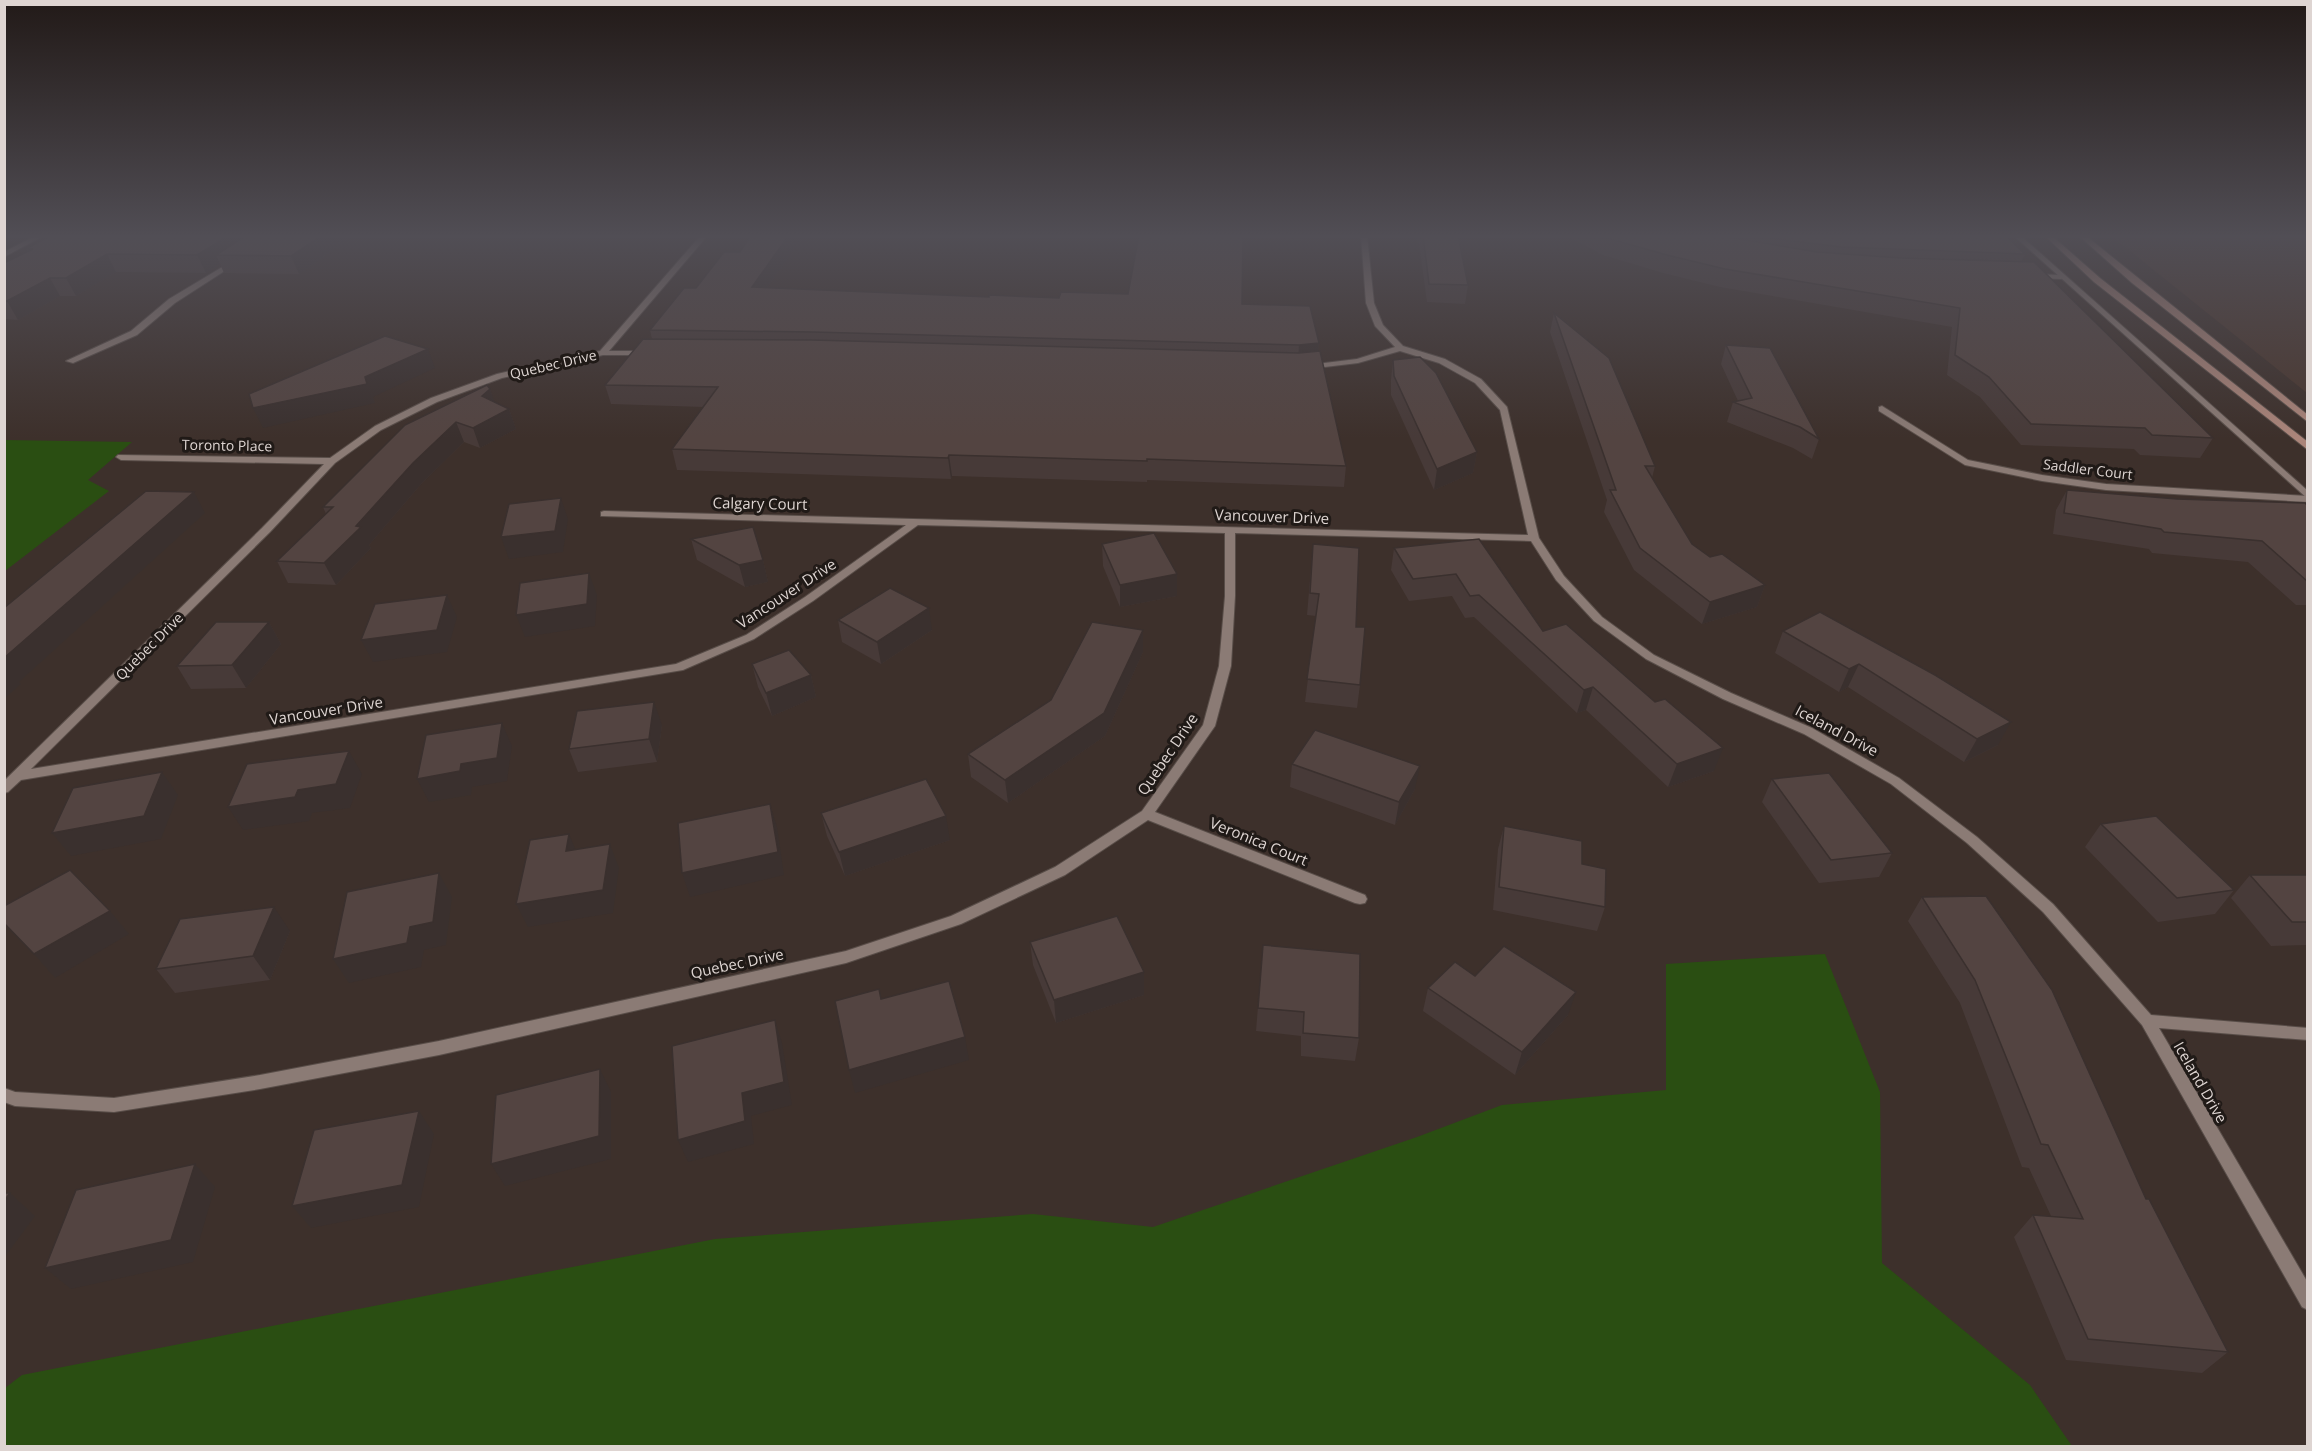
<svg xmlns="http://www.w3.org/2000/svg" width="2312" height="1451" font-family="'Open Sans',sans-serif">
<rect width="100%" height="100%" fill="#3d302b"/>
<polygon fill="#4a372f" points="2110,235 2307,235 2307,393"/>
<g fill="#2a4e12">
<polygon points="5,440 132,442 88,480 109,491 5,571"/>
<polygon points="1825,954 1880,1092 1882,1263 2030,1385 2072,1446 5,1446 5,1388 22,1375 715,1239 1033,1214 1153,1227 1417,1137 1502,1105 1666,1090 1666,964"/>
</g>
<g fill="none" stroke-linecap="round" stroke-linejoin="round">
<g stroke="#584d48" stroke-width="2">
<polygon id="lane" points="2013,235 2020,235 2308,491 2308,499"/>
</g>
<g stroke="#584d48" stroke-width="2">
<g id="street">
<polygon points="37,235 45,235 4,257 4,252"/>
<polygon points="701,235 708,235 609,351 646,351 650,353 649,355 603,355 502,378 437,402 381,430 335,463 270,532 31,769 676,664 746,635 805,597 906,525 601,516 601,512 604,511 1528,535 1500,410 1475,383 1439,363 1400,351 1358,363 1308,369 1304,367 1308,365 1357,359 1395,347 1375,326 1366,303 1361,235 1367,235 1374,303 1383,325 1403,346 1445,359 1481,379 1507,407 1539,538 1564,576 1602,617 1654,655 1731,693 1812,728 1899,778 1977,837 2053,904 2151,1015 2308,1028 2308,1040 2159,1028 2308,1283 2308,1310 2302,1307 2142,1025 2043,912 1967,843 1891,784 1804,734 1723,699 1646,659 1594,621 1556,580 1531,541 1235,533 1235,596 1231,666 1215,726 1155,812 1365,895 1367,899 1365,903 1360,904 1355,903 1148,820 1065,875 961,924 846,963 439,1055 260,1089 114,1112 15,1106 4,1102 4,1088 15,1092 114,1098 260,1075 439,1041 846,951 951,916 1055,867 1142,811 1203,725 1219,666 1225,596 1225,533 918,525 813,601 754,639 683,670 21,780 8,792 4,793 4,781 262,528 324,464 121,460 116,457 118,455 330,458 375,426 431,398 497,374 600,351"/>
<polygon points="234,260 240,261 175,303 137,335 73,363 66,361 131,331 169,299"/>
<polygon points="2031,274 2061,275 2065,277 2061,279 2034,278 2030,276"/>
<polygon points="1882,406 1968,460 2042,475 2106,484 2308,496 2308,502 2106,490 2042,481 1965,465 1879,411 1879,407"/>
</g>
</g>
<g stroke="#584d48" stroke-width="2">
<g id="secondary">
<polygon points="2044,235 2051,235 2100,278 2308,442 2308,450 2094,282"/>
<polygon points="2078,235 2085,235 2308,415 2308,422 2132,283"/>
</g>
</g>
<use href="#lane" fill="#8b7b75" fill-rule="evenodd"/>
<use href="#street" fill="#8b7b75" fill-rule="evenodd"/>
<use href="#secondary" fill="#ab857a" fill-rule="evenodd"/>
</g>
<g fill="#473a38">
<polygon points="354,235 299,274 224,273 220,264 206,273 116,272 76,296 60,296 18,320 4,319 4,263 28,252 26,249"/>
<polygon points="751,235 804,235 767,288 989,297 1059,298 1128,294 1139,235 1302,235 1302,240 1243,238 1242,304 1319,343 1318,351 1346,466 1344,487 1147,480 1147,482 952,476 951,479 677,470 672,449 703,407 611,404 605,385 652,339 650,330 696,288 740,252"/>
<polygon points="1416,235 1458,235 1468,285 1465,304 1427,302 1419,243 1417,243"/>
<polygon points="1566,235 2005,235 2025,254 2021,262 2213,438 2200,458 2140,455 2134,449 2021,445 1980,397 1947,375 1952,327 1720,287 1663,273 1603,255"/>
<polygon points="1554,313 1655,466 1652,478 1692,544 1710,557 1765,585 1757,607 1702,624 1634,570 1604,512 1607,500 1550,332"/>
<polygon points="1726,345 1819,439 1812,459 1793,448 1727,422 1733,402 1738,401 1721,364"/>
<polygon points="1393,360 1477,452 1473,473 1434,490 1391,395 1391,379"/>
<polygon points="490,389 494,402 509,409 516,429 480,448 464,442 422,483 369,545 371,548 336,585 288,583 277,561 326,514 323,507"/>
<polygon points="2067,490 2177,499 2307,505 2307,605 2296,605 2248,562 2152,553 2149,549 2053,534 2056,510"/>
<polygon points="691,539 763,560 768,582 745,587 697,560"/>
<polygon points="1479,539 1543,631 1714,771 1668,787 1586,710 1577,713 1474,617 1465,618 1452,596 1409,601 1391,570 1394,548"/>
<polygon points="1102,544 1177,574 1177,596 1120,607 1103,566"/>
<polygon points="1313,544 1356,627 1360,685 1357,708 1305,702 1316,616 1307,615"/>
<polygon points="1820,612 1998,745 1964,762 1848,687 1839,692 1775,653 1783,631"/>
<polygon points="838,620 932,630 881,664 842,642"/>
<polygon points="269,622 281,644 246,688 191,689 177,666"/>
<polygon points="1143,652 1105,736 1008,803 971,777 968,754"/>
<polygon points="752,664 811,675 816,697 772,716 758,687"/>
<polygon points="662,725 657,762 578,772 569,749"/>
<polygon points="1292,764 1415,789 1395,825 1290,787"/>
<polygon points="1772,779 1892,853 1879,877 1819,883 1762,802"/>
<polygon points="821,813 950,840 845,876 827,836"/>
<polygon points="2101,824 2234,890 2215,914 2158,922 2085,847"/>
<polygon points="1504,826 1582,864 1605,907 1597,931 1493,910 1498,849"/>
<polygon points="2250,875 2307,875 2307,945 2271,946 2231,898"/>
<polygon points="1922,897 2146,1199 2228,1352 2202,1373 2066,1360 2014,1237 2033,1215 2051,1216 2029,1168 2022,1167 1960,1003 1908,921"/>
<polygon points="290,931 270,980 175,993 156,969"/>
<polygon points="1030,942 1144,995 1056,1023 1033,965"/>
<polygon points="1263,945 1359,1038 1355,1061 1301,1056 1301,1036 1256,1031"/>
<polygon points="1475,976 1568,1015 1515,1075 1423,1011 1428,988"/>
</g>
<g fill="#3a302e">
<polygon points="230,235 265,235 216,255 220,264 206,273 197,255"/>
<polygon points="322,235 354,235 299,274 291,256"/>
<polygon points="789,235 804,235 755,305 752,287"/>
<polygon points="107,254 116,272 76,296 66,278"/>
<polygon points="50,278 60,296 18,320 7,301"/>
<polygon points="1319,343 1317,362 1298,364 1299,345"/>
<polygon points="428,349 435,368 373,397 375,403 263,428 253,408 365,377"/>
<polygon points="490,389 497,409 482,396"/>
<polygon points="509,409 516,429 480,448 473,428"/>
<polygon points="456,422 464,442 422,483 369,545 371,548 336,585 324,563 413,463"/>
<polygon points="1477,452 1473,473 1434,490 1437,469"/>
<polygon points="949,455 952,476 951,479 948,458"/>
<polygon points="194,492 205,513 19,682 21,684 4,699 4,658"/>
<polygon points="561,498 568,519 563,552 509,559 501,537"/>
<polygon points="763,560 768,582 745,587 739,565"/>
<polygon points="589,573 597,595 595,626 525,637 516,615"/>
<polygon points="1177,574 1177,596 1120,607 1120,585"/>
<polygon points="1765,585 1757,607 1702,624 1710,602"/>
<polygon points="447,595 457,617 447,652 373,662 361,640"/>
<polygon points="929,608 932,630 881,664 877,642"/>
<polygon points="269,622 281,644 246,688 232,665"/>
<polygon points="1143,630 1143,652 1105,736 1008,803 1005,780"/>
<polygon points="1859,664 1848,687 1839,692 1849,669"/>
<polygon points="811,675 816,697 772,716 766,693"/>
<polygon points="1593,687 1586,710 1577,713 1584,690"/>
<polygon points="654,702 662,725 657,762 649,739"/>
<polygon points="2011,722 1998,745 1964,762 1977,739"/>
<polygon points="502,723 512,746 507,781 472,787 471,795 429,802 417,779 461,764"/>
<polygon points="1723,748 1714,771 1668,787 1677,764"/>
<polygon points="349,751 362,774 350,808 312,813 309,821 243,830 228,807 298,790"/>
<polygon points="1420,766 1415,789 1395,825 1399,802"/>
<polygon points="162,772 178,795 161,839 71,856 52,833"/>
<polygon points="770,804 777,827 784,875 690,897 682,873"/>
<polygon points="946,816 950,840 845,876 839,852"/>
<polygon points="569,834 579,858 566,851"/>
<polygon points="610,844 619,868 613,913 528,927 516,904"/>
<polygon points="439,873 452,897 446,945 424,950 421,967 349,983 333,959 410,927"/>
<polygon points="274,907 290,931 270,980 253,956"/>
<polygon points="110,911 129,934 55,978 34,954"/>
<polygon points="1144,972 1144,995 1056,1023 1054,1000"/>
<polygon points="1576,992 1568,1015 1515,1075 1522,1052"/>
<polygon points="775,1020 782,1043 792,1105 751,1116 754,1144 688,1162 678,1140 742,1093"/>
<polygon points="965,1037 969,1060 855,1093 849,1070"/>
<polygon points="600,1069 611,1092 611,1159 505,1186 491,1164"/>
<polygon points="419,1111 434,1134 419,1207 311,1228 292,1206"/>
<polygon points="195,1164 215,1187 193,1262 71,1289 45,1268"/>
<polygon points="10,1193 35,1216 4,1258 4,1201"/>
</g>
<g fill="#534441" stroke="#3a302e" stroke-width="1.5">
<polygon points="51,235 230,235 197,255 107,254 66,278 50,278 7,301 4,301 4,263 33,249 26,249"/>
<polygon points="247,235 322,235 291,256 216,255"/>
<polygon points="751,235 789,235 752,287 989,297 989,295 1059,298 1061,292 1128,294 1139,235 1243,235 1242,304 1310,306 1319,343 1299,345 813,332 650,330 684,288 696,288 724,252 740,252"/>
<polygon points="1423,235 1458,235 1468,285 1429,284"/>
<polygon points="1602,235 1716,235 1817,252 1901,258 2034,262 2213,438 2152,435 2145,428 2031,424 1989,377 1955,355 1960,308 1725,269 1667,255 1607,238"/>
<polygon points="1759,235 2005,235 2025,254 1841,247 1777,239"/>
<polygon points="1554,313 1609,358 1655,466 1645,466 1692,544 1710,557 1722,554 1765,585 1710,602 1640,548 1610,490 1616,490"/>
<polygon points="385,336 428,349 365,377 367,384 253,408 249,394"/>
<polygon points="643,339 812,340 1299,353 1320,351 1346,466 1147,459 1147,461 949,455 948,458 672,449 718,387 605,385"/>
<polygon points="1726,345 1770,348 1819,439 1800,427 1733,402 1752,398"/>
<polygon points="1420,357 1436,373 1477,452 1437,469 1394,376 1393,360"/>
<polygon points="487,385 490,389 482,396 509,409 473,428 456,422 413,463 356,526 361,527 324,563 277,561 333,507 323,507 405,425"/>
<polygon points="2067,490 2177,499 2305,503 2307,505 2307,581 2262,541 2164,532 2161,529 2064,513"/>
<polygon points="146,491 194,492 4,658 4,608"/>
<polygon points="561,498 555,531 501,537 509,504"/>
<polygon points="753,527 763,560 739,565 691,539"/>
<polygon points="1154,533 1177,574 1120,585 1102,544"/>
<polygon points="1479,539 1543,631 1566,624 1655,702 1665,699 1723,748 1677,764 1593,687 1584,690 1479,595 1470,596 1456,574 1413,579 1394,548"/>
<polygon points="1313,544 1359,548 1356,627 1365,627 1360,685 1307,679 1319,594 1310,593"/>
<polygon points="589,573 587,604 516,615 520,583"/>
<polygon points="890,588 929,608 877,642 838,620"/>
<polygon points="447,595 437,630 361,640 375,604"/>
<polygon points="1820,612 1935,675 2011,722 1977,739 1859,664 1849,669 1783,631"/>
<polygon points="216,622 269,622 232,665 177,666"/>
<polygon points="1092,622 1143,630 1104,713 1005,780 968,754 1051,700"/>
<polygon points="789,650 811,675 766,693 752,664"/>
<polygon points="654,702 649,739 569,749 577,711"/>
<polygon points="502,723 497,758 461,764 460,771 417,779 426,735"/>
<polygon points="1315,730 1420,766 1399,802 1292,764"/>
<polygon points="349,751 336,784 298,790 295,797 228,807 247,764"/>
<polygon points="162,772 144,816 52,833 73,788"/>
<polygon points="1829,773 1892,853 1831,860 1772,779"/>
<polygon points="926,779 946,816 839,852 821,813"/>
<polygon points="770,804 778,852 682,873 678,823"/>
<polygon points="2156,816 2234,890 2177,898 2101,824"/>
<polygon points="1504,826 1582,841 1582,864 1606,869 1605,907 1499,887"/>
<polygon points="569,834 566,851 610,844 603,890 516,904 530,840"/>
<polygon points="70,870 110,911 34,954 4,923 4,906"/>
<polygon points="439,873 433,922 410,927 407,943 333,959 347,892"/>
<polygon points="2250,875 2307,875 2307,922 2292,922"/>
<polygon points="1986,896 2052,990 2146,1199 2149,1199 2228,1352 2088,1339 2033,1215 2083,1219 2048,1145 2041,1144 1975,980 1922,897"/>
<polygon points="274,907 253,956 156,969 180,919"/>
<polygon points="1117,916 1144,972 1054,1000 1030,942"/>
<polygon points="1263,945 1360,954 1359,1038 1303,1033 1304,1012 1258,1008"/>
<polygon points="1504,946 1576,992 1522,1052 1428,988 1455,962 1475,976"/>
<polygon points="949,981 965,1037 849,1070 835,1001 879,989 881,999"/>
<polygon points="775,1020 784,1082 742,1093 745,1121 678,1140 672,1046"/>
<polygon points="600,1069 599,1136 491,1164 496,1095"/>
<polygon points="419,1111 402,1185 292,1206 314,1130"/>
<polygon points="195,1164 171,1240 45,1268 76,1190"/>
<polygon points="4,1193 10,1193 4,1201"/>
</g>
<linearGradient id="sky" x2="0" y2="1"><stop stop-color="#221a18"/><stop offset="0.54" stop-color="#514e55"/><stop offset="1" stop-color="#514e55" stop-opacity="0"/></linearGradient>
<rect width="2312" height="438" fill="url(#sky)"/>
<g text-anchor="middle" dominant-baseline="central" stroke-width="6" stroke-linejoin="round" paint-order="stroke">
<g font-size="14" fill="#ded5d2" stroke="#201a17">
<text transform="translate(553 364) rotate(-13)">Quebec Drive</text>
<text transform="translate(227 445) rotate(1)">Toronto Place</text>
<text transform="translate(2088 469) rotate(7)">Saddler Court</text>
<text transform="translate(149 646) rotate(-45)">Quebec Drive</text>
</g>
<g font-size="15" fill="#ded5d2" stroke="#201a17">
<text transform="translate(760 503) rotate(1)">Calgary Court</text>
<text transform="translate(1272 516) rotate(2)">Vancouver Drive</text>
<text transform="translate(786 593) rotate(-33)">Vancouver Drive</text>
<text transform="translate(326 710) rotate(-9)">Vancouver Drive</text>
<text transform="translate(1837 730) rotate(28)">Iceland Drive</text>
<text transform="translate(1167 754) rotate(-56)">Quebec Drive</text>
<text transform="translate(1259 841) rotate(22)">Veronica Court</text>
<text transform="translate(737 963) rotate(-12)">Quebec Drive</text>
<text transform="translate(2201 1082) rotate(60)">Iceland Drive</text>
</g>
</g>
<rect width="2312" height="1451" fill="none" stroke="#ded5d2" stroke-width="12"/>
</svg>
